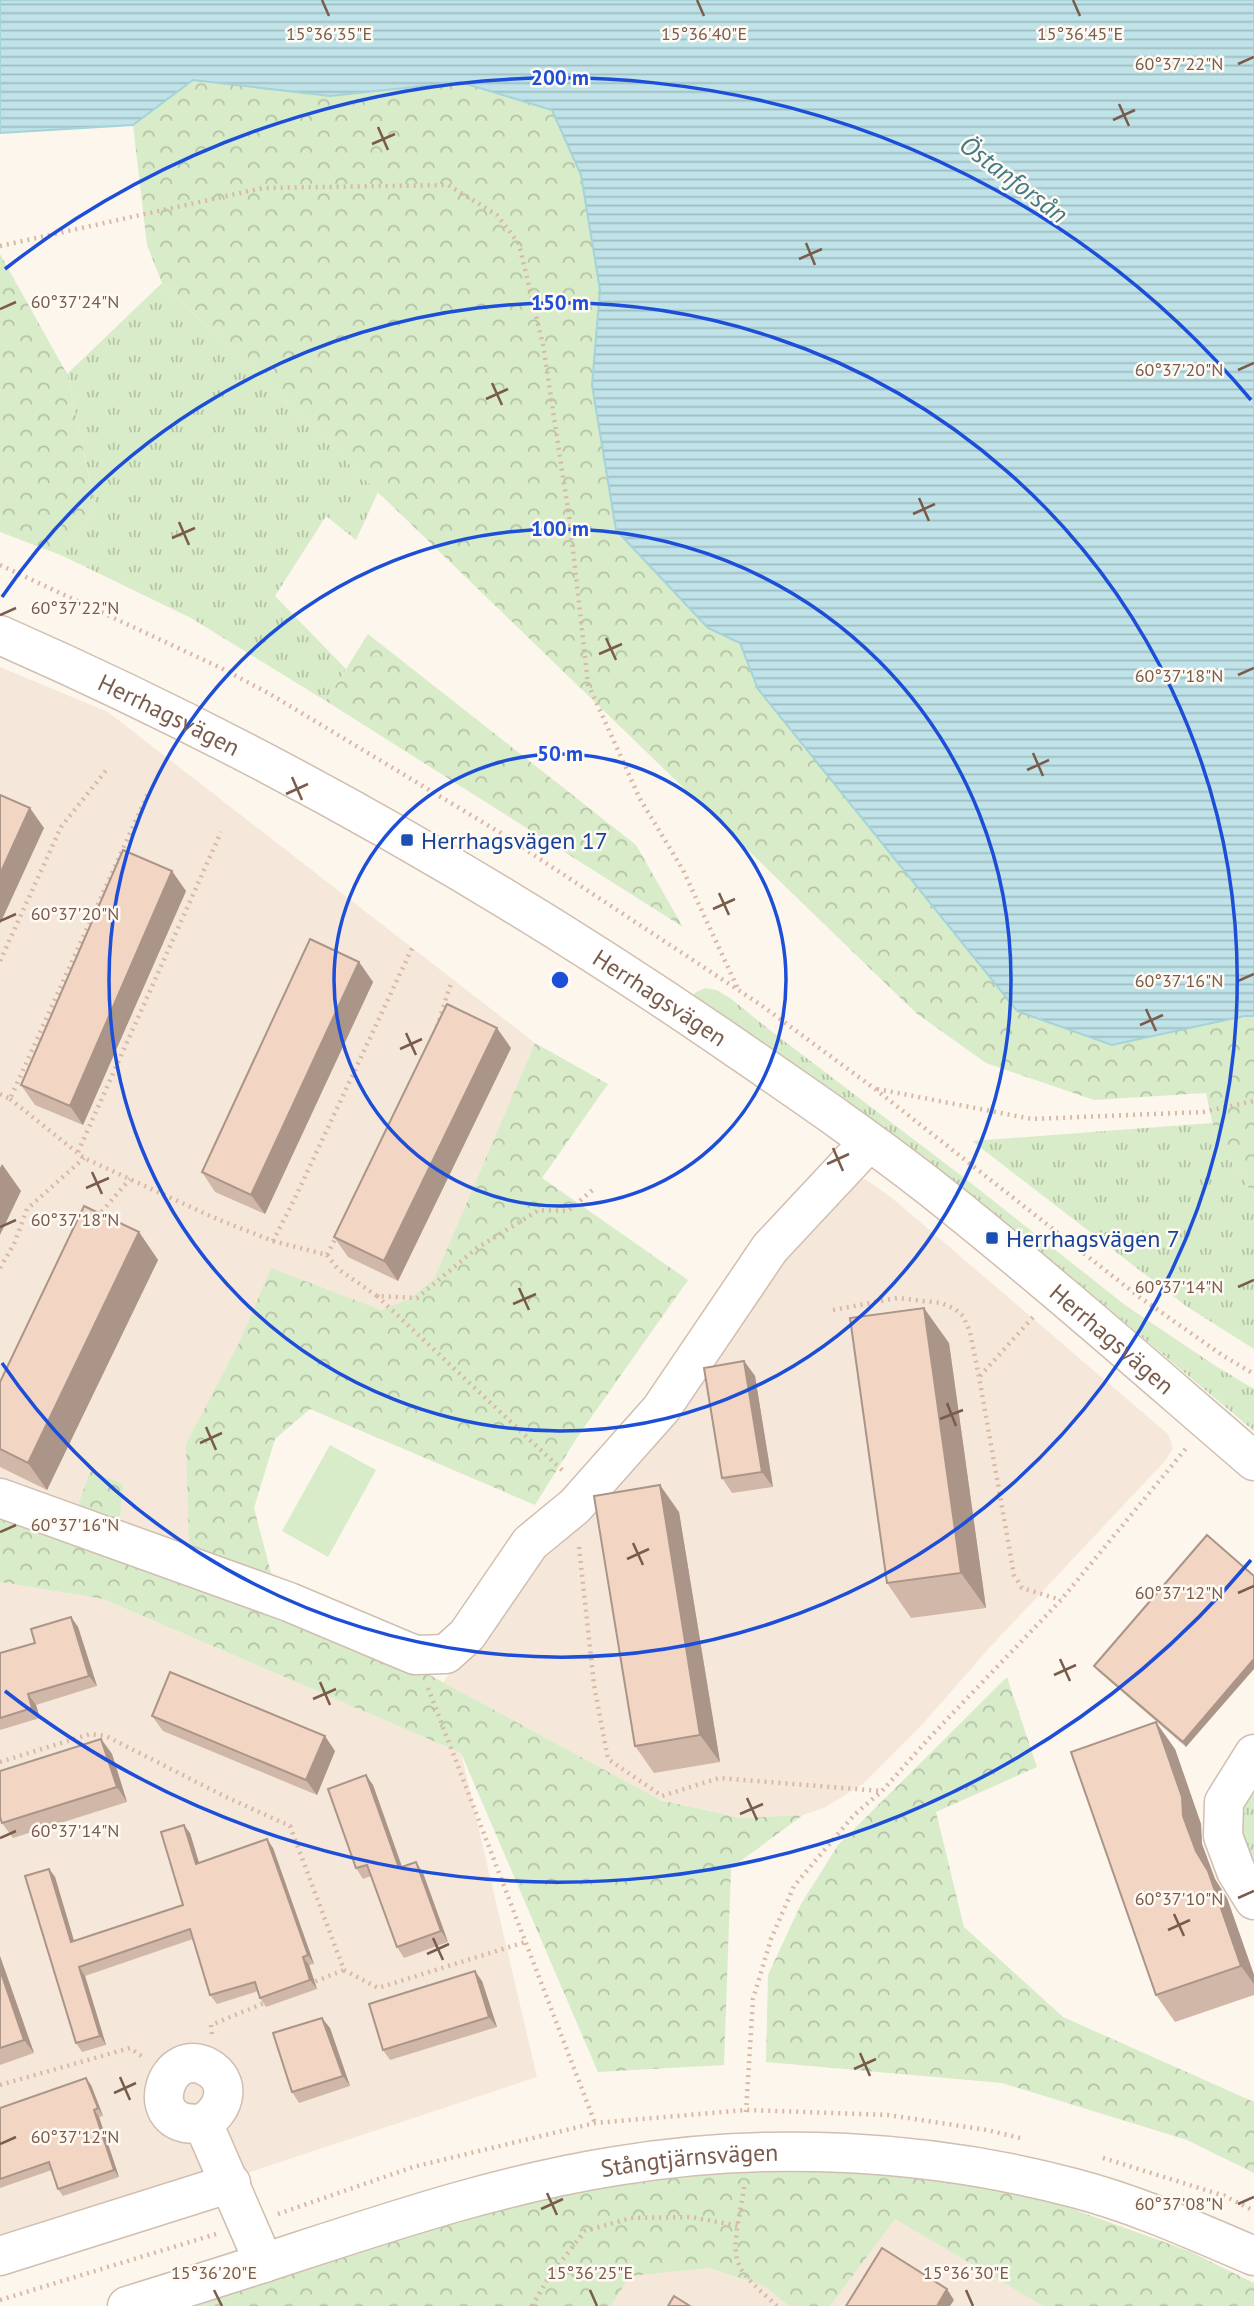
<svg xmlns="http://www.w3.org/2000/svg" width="1254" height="2306" font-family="'PT Sans',sans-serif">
<defs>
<pattern id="grass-tufts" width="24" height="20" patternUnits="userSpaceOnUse" patternTransform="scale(1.75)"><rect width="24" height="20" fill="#d8ecc9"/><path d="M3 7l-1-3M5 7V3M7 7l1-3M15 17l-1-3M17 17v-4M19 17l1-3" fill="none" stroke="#b4c2a5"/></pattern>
<pattern id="forest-crowns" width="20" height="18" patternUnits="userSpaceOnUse" patternTransform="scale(1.75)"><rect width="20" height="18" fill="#d8ecc9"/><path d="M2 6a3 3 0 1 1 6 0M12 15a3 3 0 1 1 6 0" fill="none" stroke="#b4c2a5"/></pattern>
<pattern id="water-rules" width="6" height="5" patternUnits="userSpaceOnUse" patternTransform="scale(1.75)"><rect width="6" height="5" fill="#bfe3e8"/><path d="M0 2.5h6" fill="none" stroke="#a0bbbe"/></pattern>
</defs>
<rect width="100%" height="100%" fill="#fdf6ec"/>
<g fill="#f5e8da">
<polygon points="0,667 108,712 535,1043 434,1279 409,1299 381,1310 271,1269 239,1343 190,1573 117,1550 91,1471 70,1532 0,1515"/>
<polygon points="865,1179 892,1198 1168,1434 1173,1448 1165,1461 991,1646 921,1726 863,1784 824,1808 803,1815 742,1818 657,1799 443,1682 556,1535 774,1263 841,1183"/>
<polygon points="0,1582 103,1599 461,1753 537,2077 0,2255"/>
<polygon points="894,2218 1043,2306 830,2306"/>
<polygon points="709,2268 764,2286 789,2306 611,2306 630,2275"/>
</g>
<g fill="url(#grass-tufts)">
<polygon points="162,283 378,492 356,540 326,516 275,596 346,669 326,701 191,618 63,556 95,506 67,374"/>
<polygon points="705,988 716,990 730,998 771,1031 967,1180 1125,1305 1214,1365 1254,1389 1254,1431 1066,1273 860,1112 815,1079 774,1053 686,1004 696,992"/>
<polygon points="1212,1123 1215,1136 1254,1196 1254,1349 1186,1306 972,1141"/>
<polygon points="1254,1772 1254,1886 1232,1829"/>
</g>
<g fill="url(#forest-crowns)">
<polygon points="192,80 330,96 460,82 552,110 581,175 600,290 592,385 708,628 740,642 758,689 1017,1011 1254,1016 1254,1196 1215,1136 1206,1093 1094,1100 986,1063 916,1013 162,283 147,245 133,125"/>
<polygon points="0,254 67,374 95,506 63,556 0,532"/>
<polygon points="368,634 636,845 683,927 326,701"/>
<polygon points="535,1043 608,1084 542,1178 688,1280 578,1436 535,1505 310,1409 275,1439 254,1508 271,1573 404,1661 660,1800 742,1818 803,1815 731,1868 724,2065 598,2072 461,1753 103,1599 0,1582 0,1515 69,1532 90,1471 123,1484 117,1550 190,1572 186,1444 239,1343 271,1268 381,1310 409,1299 434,1279"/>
<polygon points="1007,1677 1037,1767 936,1812 964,1927 1063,2017 1254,2102 1254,2173 1187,2140 1002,2083 766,2062 768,1975 801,1904 838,1845"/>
<polygon points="732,2166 902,2172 1042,2198 1189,2251 1254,2283 1254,2306 1043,2306 895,2219 830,2306 789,2306 764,2286 709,2268 630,2276 611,2306 177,2306 542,2194"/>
</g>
<polygon fill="#d8ecc9" points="330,1445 376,1470 328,1557 282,1531"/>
<polygon fill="url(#water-rules)" stroke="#a5d3da" stroke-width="2" points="0,0 1254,0 1254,1016 1244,1016 1112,1045 1017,1011 758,689 740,643 708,628 616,530 592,385 600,290 581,175 552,110 460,82 330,96 193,80 133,125 0,133"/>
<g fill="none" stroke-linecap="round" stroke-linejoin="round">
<g stroke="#d1beb0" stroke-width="41">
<g id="minor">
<path id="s1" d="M0,635C253,746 493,882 720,1037C791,1086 862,1134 930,1187C1041,1275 1147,1369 1254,1461"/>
<polyline points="0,1498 289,1602 415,1655 446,1654 467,1635 530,1543 575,1506 661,1409 770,1248 869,1142"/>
<polyline points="1254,1754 1224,1802 1223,1836 1236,1871 1254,1900"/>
<path d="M203,2123C222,2112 233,2086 212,2070C166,2037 136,2132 203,2123L264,2263"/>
<polyline points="0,2256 231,2183"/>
<path id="s2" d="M127,2306C185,2288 243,2270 300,2251C404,2217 508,2183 616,2166C765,2141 927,2149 1074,2188C1136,2204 1195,2231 1254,2256"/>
</g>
</g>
<g stroke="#d9b8a5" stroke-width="4.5" stroke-dasharray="2 5" stroke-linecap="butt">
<polyline points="0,246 263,188 448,185 497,215 519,244 543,345 570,523 588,684 640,799 683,870 738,989"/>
<polyline points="0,565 221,668 270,694 499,832 761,1005 875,1089 1138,1296 1222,1355 1254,1374"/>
<polyline points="0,961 61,827 108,768"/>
<polyline points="437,1027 451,983"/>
<polyline points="877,1089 1032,1119 1203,1112 1254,1101"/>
<polyline points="0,1094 10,1099 149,791"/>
<polyline points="10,1099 84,1158 217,1219 273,1241 295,1198 414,944"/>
<polyline points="78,1152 221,832"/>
<polyline points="97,1217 130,1179"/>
<polyline points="273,1241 327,1255 336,1237"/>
<polyline points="327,1255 338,1269 377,1296 417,1298 477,1248 539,1210 568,1211 596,1187"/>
<polyline points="0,1268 14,1244 27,1209 84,1158"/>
<polyline points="377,1296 563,1471"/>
<polyline points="833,1310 897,1298 941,1303 955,1309 963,1316 970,1332 979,1377 1014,1575 1022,1588 1061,1600"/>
<polyline points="980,1376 1035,1315"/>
<polyline points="579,1547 594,1685 608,1759 662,1796 719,1778 881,1791"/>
<polyline points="428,1688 595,2123"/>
<polyline points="0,1762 90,1734 106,1736 224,1796 290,1826 344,1970 378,1988 525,1942"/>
<polyline points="309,1984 344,1970"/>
<polyline points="212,2034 211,2025 269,2001"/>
<polyline points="0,2085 130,2048 144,2058"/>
<polyline points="746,2112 753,1999 771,1939 794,1886 854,1815 882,1791 932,1735 1061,1600 1188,1446"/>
<polyline points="1103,2158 1225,2196 1254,2211"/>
<path d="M744,2187C742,2208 732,2239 737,2259C742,2278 764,2293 777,2306"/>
<polyline points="278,2214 413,2167 595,2123 746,2110 888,2115 987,2130 1020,2138"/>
<polyline points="0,2300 216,2234"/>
<polyline points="532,2306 549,2277 585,2231 631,2218 691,2217 739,2226"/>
</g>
<use href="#minor" stroke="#fff" stroke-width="38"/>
</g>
<g fill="#d1b7a8">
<polygon points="186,891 83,1125 35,1105 21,1085"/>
<polygon points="359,962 373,982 265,1214 215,1192 202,1172"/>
<polygon points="511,1048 398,1281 348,1257 334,1237"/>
<polygon points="139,1232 158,1260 47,1490 0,1467 0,1382"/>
<polygon points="949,1343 986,1608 911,1618 887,1583"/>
<polygon points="744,1361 755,1376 773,1487 732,1493 722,1478"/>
<polygon points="679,1512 720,1762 654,1773 635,1746"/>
<polygon points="1254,1576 1186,1747 1098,1671 1094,1666"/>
<polygon points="71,1617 78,1627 97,1686 36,1705 40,1718 0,1730 0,1653 35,1643"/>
<polygon points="152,1716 335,1751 317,1795 163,1731"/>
<polygon points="101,1739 112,1754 127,1802 13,1838 2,1823"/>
<polygon points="1175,1749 1201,1824 1202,1844 1215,1879 1227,1898 1254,1975 1254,1995 1175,2022 1156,1995"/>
<polygon points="366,1775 373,1785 402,1867 423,1873 448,1942 404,1958 397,1947 371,1876 363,1879 356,1868"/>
<polygon points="190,1833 199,1863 273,1848 314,1964 309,1965 317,1989 266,2007 260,1998 258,1991 217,2004 210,1995 193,1939 85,1976 106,2045 82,2052 76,2043 49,1869 55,1877 74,1941 183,1905"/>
<polygon points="0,1956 34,2053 0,2065"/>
<polygon points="482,1981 497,2027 390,2060 383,2050"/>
<polygon points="330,2028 350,2086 299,2103 292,2092"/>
<polygon points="91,2085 103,2116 99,2117 119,2177 63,2196 58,2189 52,2170 0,2188 0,2108"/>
</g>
<g fill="#aa9588">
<polygon points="30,808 44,828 0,924 0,874"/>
<polygon points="172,871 186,891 83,1125 70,1106"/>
<polygon points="359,962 373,982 265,1214 251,1195"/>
<polygon points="497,1028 511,1048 398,1281 384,1261"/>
<polygon points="2,1164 21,1191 0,1235 0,1168"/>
<polygon points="139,1232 158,1260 47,1490 28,1463"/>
<polygon points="924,1308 949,1343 986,1608 961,1573"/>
<polygon points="744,1361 755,1376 773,1487 762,1472"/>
<polygon points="660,1485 679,1512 720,1762 700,1735"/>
<polygon points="71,1617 78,1627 97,1686 89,1676"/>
<polygon points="1254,1659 1254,1669 1186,1747 1183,1742"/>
<polygon points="28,1694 36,1705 40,1718 32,1708"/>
<polygon points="1156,1722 1175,1749 1201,1824 1202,1844 1215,1879 1227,1898 1254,1975 1254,1984 1241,1966 1196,1851 1183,1816"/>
<polygon points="325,1736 335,1751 317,1795 306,1780"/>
<polygon points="101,1739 112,1754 127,1802 117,1787"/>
<polygon points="366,1775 373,1785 406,1878 399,1868"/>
<polygon points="184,1825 190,1833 202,1873 196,1864"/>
<polygon points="267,1839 273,1848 314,1964 308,1955"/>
<polygon points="416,1862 423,1873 448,1942 441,1931"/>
<polygon points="49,1869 55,1877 77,1951 71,1942"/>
<polygon points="0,1956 34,2053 24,2040 0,1970"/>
<polygon points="303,1957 309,1965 317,1989 310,1980"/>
<polygon points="79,1967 85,1976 106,2045 100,2036"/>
<polygon points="475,1971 482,1981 497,2027 489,2017"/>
<polygon points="322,2018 330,2028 350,2086 343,2076"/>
<polygon points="86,2078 91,2085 103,2116 98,2108"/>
<polygon points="94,2110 99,2117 119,2177 114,2170"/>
<polygon points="947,2289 954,2300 950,2306 937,2306"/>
</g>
<g fill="#f3d5c3" stroke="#aa9588" stroke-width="2">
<polygon points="0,795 30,808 0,874"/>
<polygon points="123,850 172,871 70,1106 21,1085"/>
<polygon points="310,939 359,962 251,1195 202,1172"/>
<polygon points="447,1004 497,1028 384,1261 334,1237"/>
<polygon points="84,1206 139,1232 28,1463 0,1449 0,1382"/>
<polygon points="924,1308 961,1573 887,1583 850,1318"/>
<polygon points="744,1361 762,1472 722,1478 704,1368"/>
<polygon points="660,1485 700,1735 635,1746 594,1496"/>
<polygon points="1207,1535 1254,1576 1254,1659 1183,1742 1094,1666"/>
<polygon points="71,1617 89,1676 28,1694 32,1708 0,1718 0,1653 35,1643 31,1629"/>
<polygon points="170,1672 325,1736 306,1780 152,1716"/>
<polygon points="1156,1722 1182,1797 1183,1816 1196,1851 1208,1871 1241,1966 1156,1995 1071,1752"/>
<polygon points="101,1739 117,1787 2,1823 0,1817 0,1771"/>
<polygon points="366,1775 399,1868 416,1862 441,1931 397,1947 367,1865 356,1868 328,1789"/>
<polygon points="184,1825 196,1864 267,1839 308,1955 303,1957 310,1980 260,1998 255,1982 210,1995 190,1929 79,1967 100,2036 76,2043 25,1876 49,1869 71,1942 183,1905 161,1832"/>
<polygon points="0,1970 24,2040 0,2048"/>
<polygon points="475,1971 489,2017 383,2050 369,2004"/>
<polygon points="322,2018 343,2076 292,2092 273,2033"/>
<polygon points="86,2078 98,2108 94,2110 114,2170 58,2189 49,2162 0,2179 0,2108"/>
<polygon points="882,2248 947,2289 937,2306 846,2306"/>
<polygon points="674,2296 690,2306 668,2306"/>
</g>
<path fill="none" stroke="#7a5c4d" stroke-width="2.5" d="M322,0L329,16M697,0L704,16M1073,0L1080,16M1238,64L1254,57M1119,104L1129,126M1113,120L1135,110M378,127L388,150M372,144L395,134M806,243L815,265M799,259L822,249M0,309L16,302M1238,370L1254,363M492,383L502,405M486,399L508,389M919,498L929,521M913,514L935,504M179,522L189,545M172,538L195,528M0,615L16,608M606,638L616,660M599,654L622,644M1238,675L1254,668M1033,753L1043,776M1027,770L1049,760M292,777L302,800M286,794L308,784M719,893L729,915M713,909L735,899M0,921L16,914M1238,981L1254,974M1146,1009L1156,1031M1140,1025L1163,1015M406,1033L416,1055M400,1049L422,1039M833,1148L843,1171M827,1164L849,1154M92,1172L102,1194M86,1188L109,1178M0,1227L16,1220M1238,1287L1254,1280M519,1288L529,1310M513,1304L536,1294M947,1403L956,1426M940,1419L963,1410M206,1427L216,1450M200,1443L222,1433M0,1532L16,1525M633,1543L643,1565M627,1559L649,1549M1238,1593L1254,1586M1060,1659L1070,1681M1054,1675L1076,1665M320,1682L330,1705M313,1699L336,1689M747,1798L757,1820M740,1814L763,1804M0,1838L16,1831M1238,1898L1254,1891M1174,1914L1184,1936M1168,1930L1190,1920M433,1938L443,1960M427,1954L449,1944M860,2053L870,2076M854,2069L876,2059M120,2077L130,2100M114,2093L136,2083M0,2144L16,2137M547,2193L557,2215M1238,2204L1254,2197M541,2209L563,2199M214,2290L222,2306M590,2290L597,2306M966,2290L973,2306"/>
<g fill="none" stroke="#1d4ed8" stroke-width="3.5">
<circle cx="560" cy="980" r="226"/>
<circle cx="560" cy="980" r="451"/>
<path d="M2 597A677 677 0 1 1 2 1363"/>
<path d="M1251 1560A902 902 0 0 1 5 1691M5 269A902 902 0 0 1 1251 400"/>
</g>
<g fill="#1a4fb4" stroke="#fffaf3" stroke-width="2.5">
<rect x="400" y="833" width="14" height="14" rx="3.5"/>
<rect x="985" y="1231" width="14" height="14" rx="3.5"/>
</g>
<g text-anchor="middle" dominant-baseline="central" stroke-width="5" stroke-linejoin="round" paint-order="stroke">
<g font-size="24" fill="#7a5c4d" stroke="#fffaf3">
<text stroke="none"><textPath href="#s1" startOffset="187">Herrhagsvägen</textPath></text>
<text stroke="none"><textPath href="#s1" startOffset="754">Herrhagsvägen</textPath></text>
<text stroke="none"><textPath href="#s1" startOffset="1321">Herrhagsvägen</textPath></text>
<text stroke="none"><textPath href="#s2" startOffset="583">Stångtjärnsvägen</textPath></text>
</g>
<g font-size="24" fill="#164399" stroke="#fffaf3" text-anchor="start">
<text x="421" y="840">Herrhagsvägen 17</text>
<text x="1006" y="1238">Herrhagsvägen 7</text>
</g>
<g font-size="26" font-style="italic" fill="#437c86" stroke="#fffaf3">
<text transform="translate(1014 179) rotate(37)">Östanforsån</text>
</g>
</g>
<g font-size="18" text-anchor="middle" fill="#7a5c4d" stroke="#fffaf3" stroke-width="5" stroke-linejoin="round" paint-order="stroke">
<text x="329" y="40">15°36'35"E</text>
<text x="704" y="40">15°36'40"E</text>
<text x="1080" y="40">15°36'45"E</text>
<text x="1179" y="70">60°37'22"N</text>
<text x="75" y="308">60°37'24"N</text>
<text x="1179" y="376">60°37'20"N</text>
<text x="75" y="614">60°37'22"N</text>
<text x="1179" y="682">60°37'18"N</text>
<text x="75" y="920">60°37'20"N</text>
<text x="1179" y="987">60°37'16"N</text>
<text x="75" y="1226">60°37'18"N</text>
<text x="1179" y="1293">60°37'14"N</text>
<text x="75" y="1531">60°37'16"N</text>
<text x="1179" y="1599">60°37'12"N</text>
<text x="75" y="1837">60°37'14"N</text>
<text x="1179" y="1905">60°37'10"N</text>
<text x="75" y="2143">60°37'12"N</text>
<text x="1179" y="2210">60°37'08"N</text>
<text x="214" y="2279">15°36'20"E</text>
<text x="590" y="2279">15°36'25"E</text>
<text x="966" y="2279">15°36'30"E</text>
</g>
<circle cx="560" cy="980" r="10" fill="#1d4ed8" stroke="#fffaf3" stroke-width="3.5"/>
<g font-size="21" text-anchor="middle" font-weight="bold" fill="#1d4ed8" stroke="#fffaf3" stroke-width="5" stroke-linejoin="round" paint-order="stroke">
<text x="560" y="85">200 m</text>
<text x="560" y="310">150 m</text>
<text x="560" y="536">100 m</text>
<text x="560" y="761">50 m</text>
</g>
</svg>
